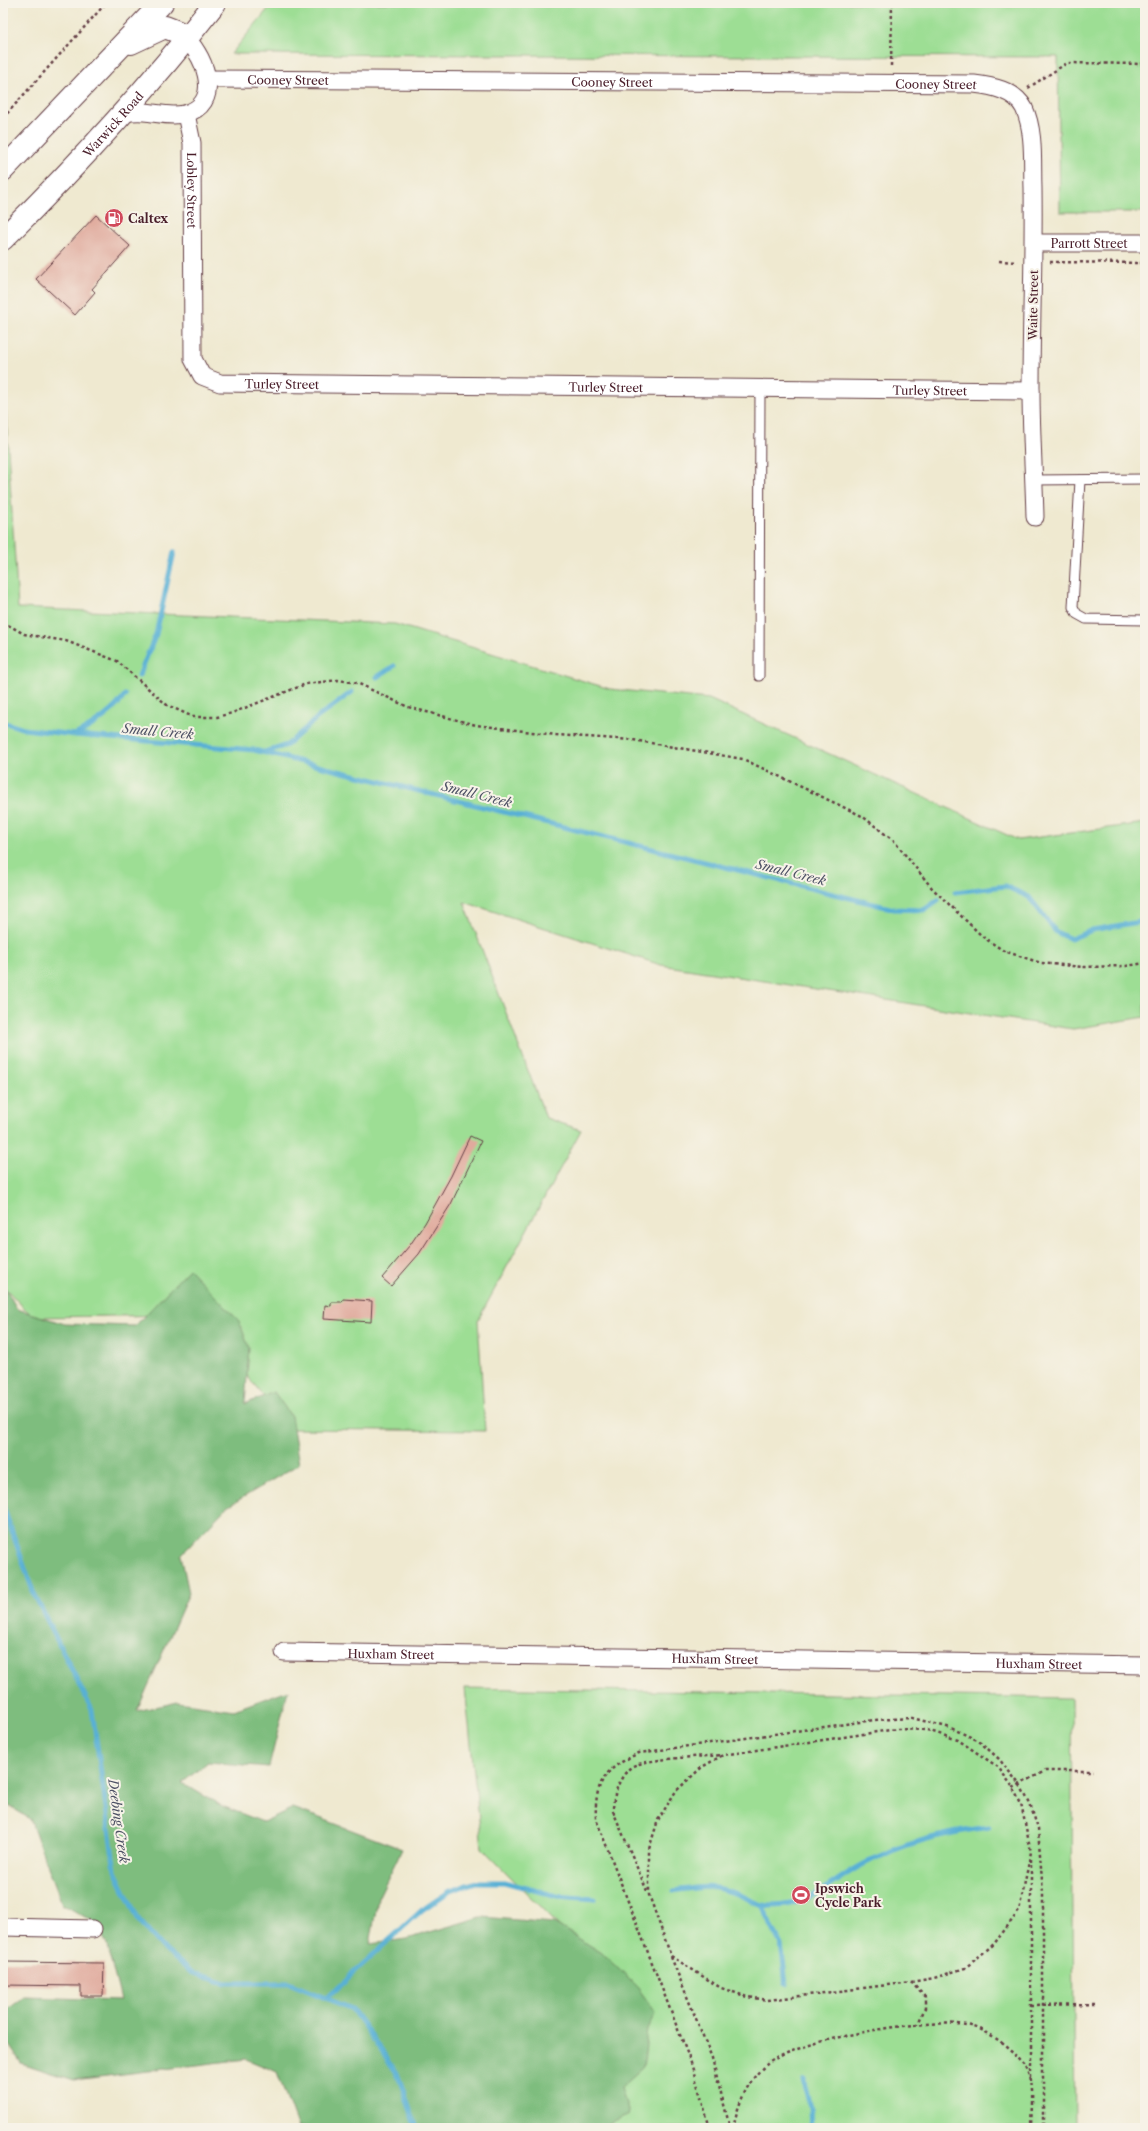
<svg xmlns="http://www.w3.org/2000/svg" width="1148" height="2131" font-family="'Libre Caslon Text',serif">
<rect width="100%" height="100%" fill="#f7f3e8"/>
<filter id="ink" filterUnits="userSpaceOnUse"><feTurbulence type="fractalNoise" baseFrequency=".025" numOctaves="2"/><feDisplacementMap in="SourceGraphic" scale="8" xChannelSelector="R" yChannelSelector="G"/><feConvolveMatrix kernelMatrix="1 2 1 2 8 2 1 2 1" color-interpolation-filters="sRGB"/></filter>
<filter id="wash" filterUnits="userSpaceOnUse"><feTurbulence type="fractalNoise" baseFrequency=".012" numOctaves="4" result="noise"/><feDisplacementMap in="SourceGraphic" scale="16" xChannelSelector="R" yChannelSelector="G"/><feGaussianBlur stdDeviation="0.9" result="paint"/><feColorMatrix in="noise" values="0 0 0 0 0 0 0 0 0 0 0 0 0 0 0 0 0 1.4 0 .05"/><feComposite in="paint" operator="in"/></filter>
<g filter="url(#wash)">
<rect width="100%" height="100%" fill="#efe9d0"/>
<g fill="#9dde94" stroke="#747e60">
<polygon points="273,3 1145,3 1145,212 1060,212 1058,57 231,54"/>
<polygon points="3,370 18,608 395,624 610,689 709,699 1018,840 1145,823 1145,1017 1073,1029 661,965 464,902 546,1118 581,1130 478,1320 485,1431 290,1429 198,1315 33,1317 5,1288 3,1283"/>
<polygon points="465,1688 1071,1698 1075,2128 612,2128 576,1943 482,1848"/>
</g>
<polygon fill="#7ebd7e" stroke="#646e54" points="189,1269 239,1321 249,1348 245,1404 274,1392 291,1416 299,1464 227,1507 181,1555 189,1593 137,1711 178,1702 234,1710 288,1690 269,1767 208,1762 182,1783 222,1806 263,1822 293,1808 402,1849 378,1898 370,1944 406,1939 481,1917 554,1923 602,1953 638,1988 656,2013 648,2030 643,2067 621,2087 629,2114 599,2128 298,2128 277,2072 246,2059 74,2080 21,2063 3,2036 3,2013 24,1997 121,2000 106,1942 94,1922 62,1904 30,1819 3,1802 3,1284 17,1309 65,1324 135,1326"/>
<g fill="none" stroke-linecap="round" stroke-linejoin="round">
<g stroke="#58b0d5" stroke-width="5">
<polyline points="139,676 156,634 174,552"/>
<polyline points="377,677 394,666"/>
<polyline points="3,722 24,729 75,735 254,750 894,909 924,910 938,900"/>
<path d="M75,735C94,725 113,713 125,695"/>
<polyline points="265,752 287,745 318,717 352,692"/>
<polyline points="955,892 1005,886 1029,897 1056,932 1071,939 1092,930 1145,921"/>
<polyline points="3,1506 34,1594 92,1710 115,1871 138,1919 166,1951 191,1972 225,1983 289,1983 352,2009 397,2073 417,2128"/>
<path d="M673,1891C689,1889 705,1885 721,1889C751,1895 754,1912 790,1904C819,1897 837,1878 862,1865C902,1843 944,1833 989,1827"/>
<polyline points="761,1905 781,1945 786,1983"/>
<polyline points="326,1998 422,1910 450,1891 476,1882 504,1882 557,1896 595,1899"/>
<polyline points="803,2080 810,2108 811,2128"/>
</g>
</g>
<g id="blocks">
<g fill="#e0aa9d">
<polygon points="96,215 130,246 92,289 95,292 75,315 36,279"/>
<polygon points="470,1136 481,1141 451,1204 419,1254 391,1286 382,1278 410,1245 425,1223 451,1176"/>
<polygon points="343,1299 372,1301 371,1322 324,1319 325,1305 331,1306 331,1302 342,1302"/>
<polygon points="3,1962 104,1963 103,1996 81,1996 81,1986 3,1985"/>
</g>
</g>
</g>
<g filter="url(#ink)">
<use href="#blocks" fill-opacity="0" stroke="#633d44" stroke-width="1"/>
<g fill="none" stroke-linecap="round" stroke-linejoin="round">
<g stroke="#633d44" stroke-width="11">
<g id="service">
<polyline points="1034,480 1145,479"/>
<polyline points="1080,480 1073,607 1077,614 1086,619 1145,620"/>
<polyline points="759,676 760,388"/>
</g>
</g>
<g stroke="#633d44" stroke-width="19">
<g id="minor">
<path id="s1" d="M208,79L974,84C991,86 1015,90 1024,108C1035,131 1032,163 1033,188C1034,256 1031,323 1031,391C1031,433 1034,475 1035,517"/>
<path d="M123,113C130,112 137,111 144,112C158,113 170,117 184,114C223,105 206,59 187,39"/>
<path id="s2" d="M186,114L192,143L193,359L202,376L220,383L1031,391"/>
<path id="s3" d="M1034,243H1145"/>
<path id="s4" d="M284,1652L1145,1665"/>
<polyline points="3,1927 93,1929"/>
</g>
</g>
<g stroke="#633d44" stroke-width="24">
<g id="primary">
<polyline points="131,43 165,27 178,32 187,39"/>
<polyline points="3,170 162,3"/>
<path id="s5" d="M3,239C78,165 150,86 215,3"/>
</g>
</g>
<g stroke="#633d44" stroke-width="2.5" stroke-dasharray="3 3" stroke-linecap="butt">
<polyline points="891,66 892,3"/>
<polyline points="1028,88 1067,63 1145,64"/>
<polyline points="3,118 106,3"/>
<polyline points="999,261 1017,262"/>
<polyline points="1050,262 1145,263"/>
<polyline points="3,622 24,634 66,641 117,661 167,705 193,717 217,717 232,713 306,684 338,680 357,683 408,707 476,725 556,735 633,740 743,759 862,816 894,841 932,888 983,937 1004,951 1041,963 1083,967 1126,966 1145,963"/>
<polygon points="897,1729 927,1730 958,1740 998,1767 1012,1786 1021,1804 1031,1852 1019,1911 994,1944 965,1968 934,1978 911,1982 768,2000 748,1997 721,1988 671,1956 649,1895 649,1849 658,1820 676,1791 702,1767 723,1755"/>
<polyline points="1013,1788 1045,1771 1093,1771"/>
<polyline points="1031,1859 1031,2082"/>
<path d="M647,1891L613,1811C613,1796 618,1779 630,1768C642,1758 702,1757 721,1755"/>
<polyline points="671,1957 712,2058 730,2128"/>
<polyline points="911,1982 925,1997 925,2008 918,2024"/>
<polyline points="1031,2005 1097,2004"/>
<path d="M710,2128L691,2063L596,1819C594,1781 606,1768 639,1753L874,1720L912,1718L951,1728L979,1741L999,1759L1020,1785L1030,1804L1038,1829L1043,1893V2128"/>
<path d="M733,2128C738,2104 747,2081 766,2065C795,2039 938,2014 974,2027C991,2032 1015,2052 1025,2065C1036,2082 1031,2109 1031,2128"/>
</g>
<use href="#service" stroke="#fff" stroke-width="9"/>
<use href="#minor" stroke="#fff" stroke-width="17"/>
<use href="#primary" stroke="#fff" stroke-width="22"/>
</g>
</g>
<defs>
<g id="fuel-disc" transform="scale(1)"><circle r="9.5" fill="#d1495b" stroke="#f7f3e8"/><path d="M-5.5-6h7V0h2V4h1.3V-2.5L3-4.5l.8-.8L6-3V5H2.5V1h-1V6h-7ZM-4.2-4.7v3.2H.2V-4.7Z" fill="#fff"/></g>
<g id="stadium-disc" transform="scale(1)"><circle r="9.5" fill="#d1495b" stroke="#f7f3e8"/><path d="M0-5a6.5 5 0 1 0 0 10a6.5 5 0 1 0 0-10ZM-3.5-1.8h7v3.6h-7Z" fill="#fff"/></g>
</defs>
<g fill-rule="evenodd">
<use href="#fuel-disc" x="114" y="218"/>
<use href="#stadium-disc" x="801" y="1895"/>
</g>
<g text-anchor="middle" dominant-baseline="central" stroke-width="4" stroke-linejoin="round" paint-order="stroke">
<g font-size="12" fill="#4a1f2b" stroke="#f7f3e8">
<text stroke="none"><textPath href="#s1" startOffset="80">Cooney Street</textPath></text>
<text stroke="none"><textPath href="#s1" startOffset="404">Cooney Street</textPath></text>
<text stroke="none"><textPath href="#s1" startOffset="728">Cooney Street</textPath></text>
<text stroke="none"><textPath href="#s5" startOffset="159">Warwick Road</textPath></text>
<text stroke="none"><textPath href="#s2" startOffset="77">Lobley Street</textPath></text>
<text stroke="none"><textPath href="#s3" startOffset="55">Parrott Street</textPath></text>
<text transform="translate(1033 305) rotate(-89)">Waite Street</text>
<text stroke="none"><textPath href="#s2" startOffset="346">Turley Street</textPath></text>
<text stroke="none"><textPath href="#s2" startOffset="670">Turley Street</textPath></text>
<text stroke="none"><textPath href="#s2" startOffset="994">Turley Street</textPath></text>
<text stroke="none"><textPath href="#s4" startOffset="107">Huxham Street</textPath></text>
<text stroke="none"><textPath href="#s4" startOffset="431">Huxham Street</textPath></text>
<text stroke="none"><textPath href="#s4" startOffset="755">Huxham Street</textPath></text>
</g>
<g font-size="12" font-weight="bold" fill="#4a1f2b" stroke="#f7f3e8" text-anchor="start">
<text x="128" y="218">Caltex</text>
<text x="815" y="1888">Ipswich<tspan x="815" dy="14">Cycle Park</tspan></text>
</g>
<g font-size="13" font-style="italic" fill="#4f5266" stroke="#f7f3e8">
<text transform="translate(158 731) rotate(5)">Small Creek</text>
<text transform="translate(477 794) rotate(14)">Small Creek</text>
<text transform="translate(791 872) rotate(14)">Small Creek</text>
<text transform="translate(119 1821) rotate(82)">Deebing Creek</text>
</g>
</g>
<rect width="1148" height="2131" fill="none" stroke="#f7f3e8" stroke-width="16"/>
</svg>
